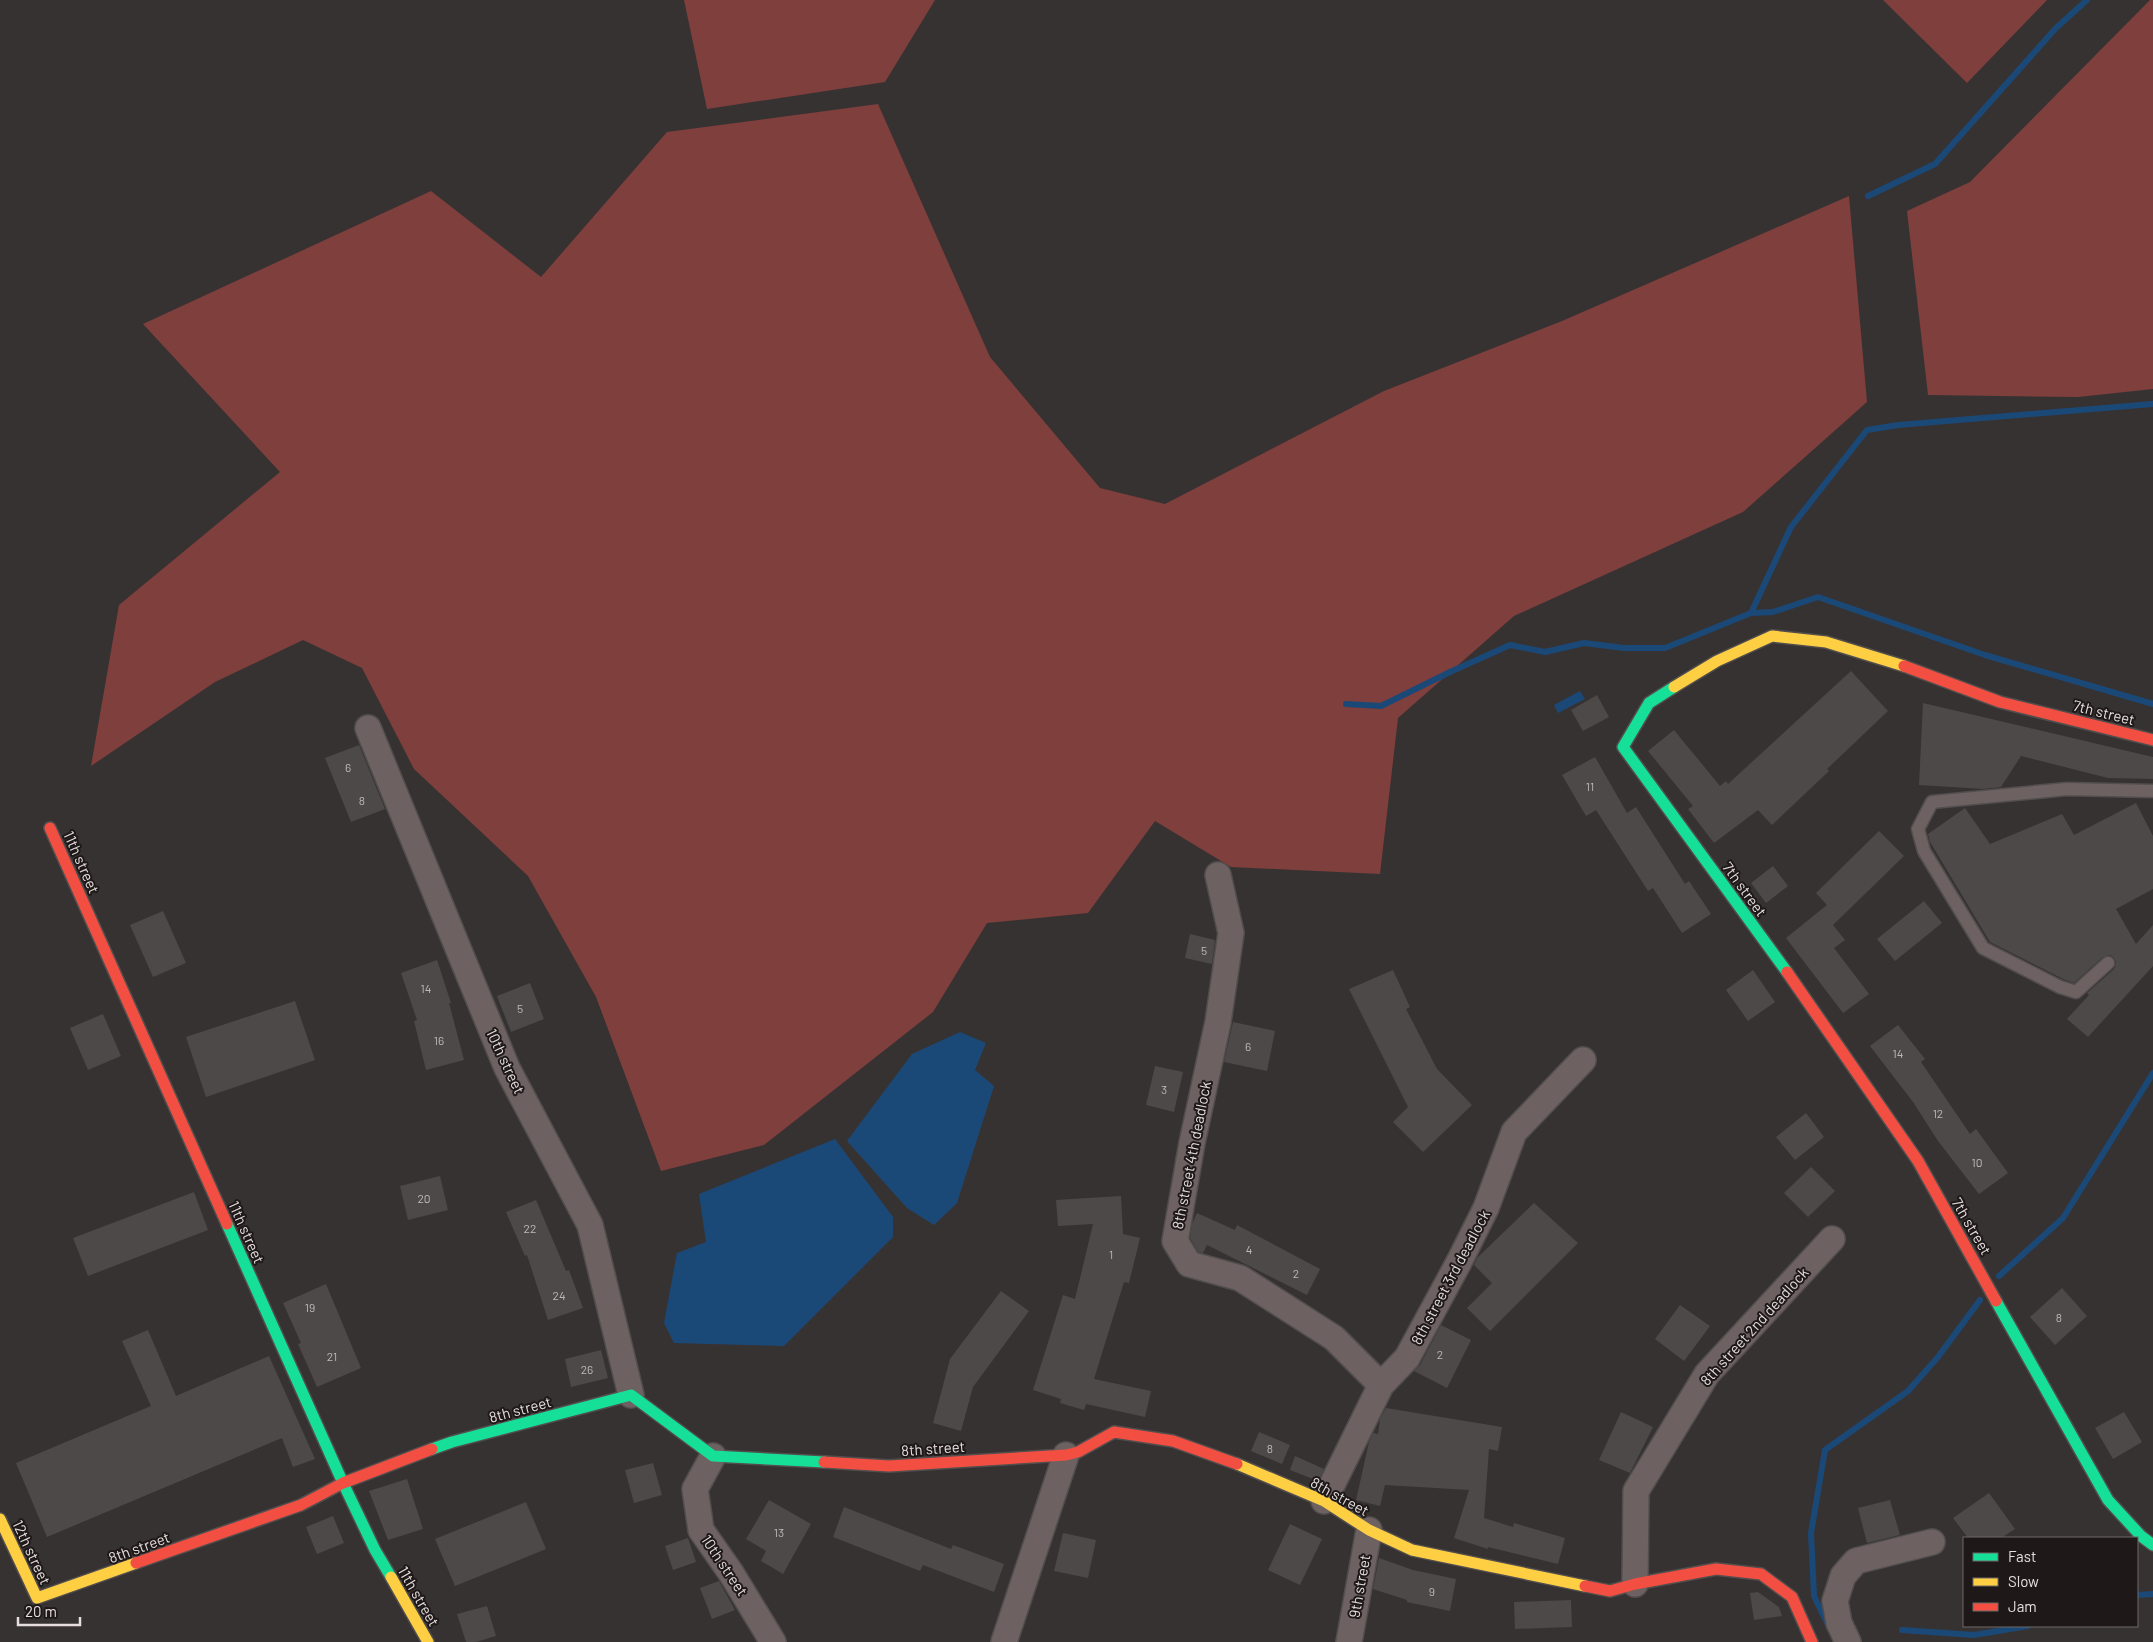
<svg xmlns="http://www.w3.org/2000/svg" width="2153" height="1642" font-family="Barlow,sans-serif">
<rect width="100%" height="100%" fill="#373232"/>
<g fill="#7e3f3d">
<polygon points="684,0 935,0 885,82 707,109"/>
<polygon points="1883,0 2047,0 1967,83"/>
<polygon points="2150,0 2153,0 2153,389 2078,397 1928,395 1907,211 1970,182"/>
<polygon points="878,104 990,357 1100,488 1165,504 1384,391 1562,321 1849,196 1867,402 1743,512 1514,616 1398,718 1380,874 1231,867 1155,821 1088,913 987,923 933,1012 764,1145 661,1171 596,997 528,876 414,769 362,668 303,640 215,682 91,766 119,605 280,472 143,324 431,191 541,277 667,132"/>
</g>
<g fill="#1b4977">
<polygon points="1580,691 1585,699 1558,713 1554,705"/>
<polygon points="960,1032 986,1043 975,1070 994,1086 957,1203 934,1225 907,1208 847,1141 912,1054"/>
<polygon points="835,1139 893,1217 893,1237 784,1346 674,1343 664,1323 677,1253 706,1242 699,1194"/>
</g>
<g fill="none" stroke-linecap="round" stroke-linejoin="round">
<g stroke="#1b4977" stroke-width="6">
<polyline points="1868,196 1935,164 2056,28 2087,0"/>
<polyline points="1751,613 1791,527 1867,430 1898,425 2153,404"/>
<polyline points="1346,704 1381,706 1450,672 1510,645 1545,652 1584,643 1624,648 1665,648 1751,613 1773,612 1818,597 1985,655 2153,704"/>
<polyline points="1999,1276 2063,1218 2153,1073"/>
<polyline points="2137,1595 2153,1594"/>
<polyline points="1829,1627 1814,1596 1811,1533 1825,1450 1908,1391 1938,1357 1980,1300"/>
<polyline points="1902,1630 1974,1635 2028,1626"/>
</g>
</g>
<g fill="#4d4949">
<polygon points="1851,671 1888,711 1827,769 1829,771 1772,825 1758,810 1714,843 1688,809 1693,806 1648,751 1674,730 1720,786 1726,781 1728,784"/>
<polygon points="1597,695 1609,717 1583,731 1571,710"/>
<polygon points="1923,703 2153,757 2153,779 2108,778 2021,756 2001,787 1983,789 1919,785"/>
<polygon points="359,745 385,809 351,822 325,758"/>
<polygon points="1595,757 1627,813 1636,807 1685,884 1689,881 1711,914 1682,933 1653,888 1648,891 1596,810 1586,816 1562,775"/>
<polygon points="2136,803 2153,836 2153,889 2116,909 2136,944 2153,925 2153,966 2088,1037 2067,1019 2089,995 2087,993 2114,969 2116,962 2114,958 2110,955 2103,957 2074,983 2063,979 1990,942 1930,842 1928,834 1965,808 1990,844 2062,814 2074,835"/>
<polygon points="1879,831 1904,856 1833,925 1845,940 1834,948 1869,994 1843,1013 1786,938 1827,905 1816,893"/>
<polygon points="1773,866 1788,886 1766,903 1751,883"/>
<polygon points="1924,901 1942,923 1895,961 1877,939"/>
<polygon points="163,911 186,963 153,977 130,925"/>
<polygon points="1190,934 1215,940 1212,964 1185,958"/>
<polygon points="437,960 451,1003 449,1003 464,1060 426,1070 414,1021 417,1020 401,973"/>
<polygon points="1393,970 1410,1007 1406,1009 1437,1069 1472,1105 1423,1152 1393,1122 1408,1107 1349,989"/>
<polygon points="1753,970 1775,1002 1748,1021 1726,990"/>
<polygon points="530,983 544,1019 511,1032 497,996"/>
<polygon points="295,1001 315,1060 206,1097 186,1037"/>
<polygon points="103,1014 121,1056 88,1070 70,1028"/>
<polygon points="1233,1022 1275,1031 1267,1071 1224,1062"/>
<polygon points="1898,1025 1925,1059 1921,1062 1970,1134 1976,1129 2008,1173 1979,1194 1938,1141 1913,1102 1870,1046"/>
<polygon points="1155,1066 1183,1072 1174,1112 1146,1105"/>
<polygon points="1806,1113 1824,1137 1795,1160 1776,1137"/>
<polygon points="1811,1167 1835,1191 1808,1217 1784,1193"/>
<polygon points="440,1176 448,1210 408,1220 400,1186"/>
<polygon points="194,1192 208,1230 88,1276 73,1238"/>
<polygon points="1121,1196 1123,1234 1140,1238 1129,1283 1124,1282 1094,1379 1151,1391 1145,1417 1086,1404 1084,1410 1060,1403 1061,1399 1033,1390 1063,1295 1075,1299 1093,1224 1058,1226 1056,1200"/>
<polygon points="536,1200 566,1271 569,1270 583,1308 548,1320 527,1255 525,1256 506,1212"/>
<polygon points="1534,1203 1578,1243 1490,1331 1467,1308 1492,1283 1474,1265 1477,1258"/>
<polygon points="1197,1213 1235,1230 1237,1225 1320,1269 1307,1295 1207,1245 1203,1253 1198,1252 1190,1238 1192,1224"/>
<polygon points="326,1284 361,1368 317,1387 298,1344 301,1343 283,1303"/>
<polygon points="2062,1288 2087,1316 2055,1345 2030,1317"/>
<polygon points="1001,1291 1029,1311 973,1387 961,1431 933,1423 950,1359"/>
<polygon points="1680,1305 1710,1326 1684,1361 1655,1339"/>
<polygon points="1441,1325 1471,1340 1447,1388 1414,1371 1420,1365"/>
<polygon points="148,1330 176,1396 269,1356 315,1459 293,1467 282,1438 47,1537 16,1463 151,1406 122,1341"/>
<polygon points="601,1350 608,1378 571,1387 565,1359"/>
<polygon points="1386,1408 1502,1427 1498,1451 1489,1449 1484,1518 1513,1527 1514,1523 1565,1538 1558,1564 1488,1547 1488,1549 1454,1538 1469,1490 1385,1485 1380,1506 1356,1500 1369,1442 1373,1433 1378,1434 1380,1419"/>
<polygon points="1621,1412 1653,1427 1630,1473 1599,1460"/>
<polygon points="2124,1412 2142,1442 2113,1459 2095,1428"/>
<polygon points="1259,1432 1290,1445 1282,1464 1251,1451"/>
<polygon points="1295,1456 1324,1469 1318,1481 1290,1470"/>
<polygon points="653,1463 662,1495 634,1503 625,1470"/>
<polygon points="407,1479 423,1529 388,1540 369,1491"/>
<polygon points="1989,1493 2015,1529 2001,1538 1968,1538 1953,1518"/>
<polygon points="769,1500 811,1524 783,1574 761,1561 766,1551 746,1539"/>
<polygon points="1890,1500 1900,1535 1867,1543 1858,1508"/>
<polygon points="526,1502 546,1549 455,1586 435,1539"/>
<polygon points="844,1507 951,1549 953,1545 1004,1564 994,1592 923,1565 920,1571 833,1537"/>
<polygon points="333,1516 344,1543 317,1554 306,1527"/>
<polygon points="1290,1524 1322,1539 1300,1585 1268,1570"/>
<polygon points="1063,1533 1096,1540 1088,1578 1054,1571"/>
<polygon points="688,1538 696,1562 673,1570 665,1546"/>
<polygon points="1379,1558 1413,1570 1456,1579 1450,1611 1407,1602 1407,1600 1373,1589"/>
<polygon points="719,1581 735,1610 712,1619 700,1588"/>
<polygon points="1758,1592 1779,1607 1782,1616 1754,1620 1750,1593"/>
<polygon points="1571,1600 1572,1627 1515,1629 1514,1602"/>
<polygon points="487,1606 496,1636 476,1642 466,1642 457,1614"/>
</g>
<g fill="none" stroke-linecap="round" stroke-linejoin="round">
<g stroke="#524e4e" stroke-width="15">
<polyline id="lane" points="2108,963 2076,992 2060,987 1983,948 1924,851 1918,829 1932,802 2067,789 2153,791"/>
</g>
<g stroke="#524e4e" stroke-width="28">
<g id="street">
<polyline points="368,728 507,1068 590,1225 631,1395"/>
<polyline points="1218,875 1231,933 1218,1022 1192,1143 1175,1241 1189,1264 1240,1278 1334,1338 1381,1385"/>
<polyline points="713,1456 695,1489 701,1530 731,1573 773,1642"/>
<polyline points="1324,1501 1381,1385 1407,1358 1459,1262 1486,1208 1514,1132 1583,1060"/>
<polyline points="1635,1584 1636,1491 1707,1374 1832,1239"/>
<polyline points="1004,1642 1066,1455"/>
<polyline points="1349,1642 1369,1530"/>
<polyline points="1848,1642 1839,1623 1835,1601 1843,1576 1856,1561 1932,1542"/>
</g>
</g>
<g stroke="#524e4e" stroke-width="14">
<g id="fast">
<polyline points="1674,687 1649,703 1623,747 1787,972"/>
<polyline points="227,1224 343,1483 375,1550 391,1577"/>
<polyline points="1996,1301 2108,1500 2141,1536 2153,1545"/>
<polyline points="432,1449 452,1442 631,1395 713,1456 824,1462"/>
</g>
</g>
<g stroke="#524e4e" stroke-width="14">
<g id="slow">
<polyline points="1674,687 1717,661 1772,636 1826,642 1904,666"/>
<polyline points="1237,1464 1324,1501 1369,1530 1412,1550 1585,1586"/>
<polyline points="0,1519 37,1598 136,1563"/>
<polyline points="391,1577 428,1642"/>
</g>
</g>
<g stroke="#524e4e" stroke-width="14">
<g id="jam">
<polyline points="1904,666 2000,702 2153,740"/>
<polyline points="50,828 227,1224"/>
<polyline points="1787,972 1918,1161 1996,1301"/>
<polyline points="824,1462 889,1466 1066,1455 1078,1452 1114,1432 1173,1441 1237,1464"/>
<polyline points="136,1563 301,1505 343,1483 432,1449"/>
<polyline points="1585,1586 1610,1591 1635,1584 1716,1569 1761,1574 1792,1597 1812,1642"/>
</g>
</g>
<use href="#lane" stroke="#6d6261" stroke-width="12"/>
<use href="#street" stroke="#6d6261" stroke-width="25"/>
<use href="#fast" stroke="#16e098" stroke-width="11"/>
<use href="#slow" stroke="#ffcf43" stroke-width="11"/>
<use href="#jam" stroke="#f24e42" stroke-width="11"/>
</g>
<g text-anchor="middle" dominant-baseline="central" stroke-width="4" stroke-linejoin="round" paint-order="stroke">
<g font-size="12" fill="#bfb9b8">
<text x="348" y="767">6</text>
<text x="1590" y="786">11</text>
<text x="362" y="800">8</text>
<text x="1204" y="950">5</text>
<text x="426" y="988">14</text>
<text x="520" y="1008">5</text>
<text x="439" y="1040">16</text>
<text x="1248" y="1046">6</text>
<text x="1898" y="1053">14</text>
<text x="1164" y="1089">3</text>
<text x="1938" y="1113">12</text>
<text x="1977" y="1162">10</text>
<text x="424" y="1198">20</text>
<text x="530" y="1228">22</text>
<text x="1249" y="1249">4</text>
<text x="1111" y="1254">1</text>
<text x="1296" y="1273">2</text>
<text x="559" y="1295">24</text>
<text x="310" y="1307">19</text>
<text x="2059" y="1317">8</text>
<text x="1440" y="1354">2</text>
<text x="332" y="1356">21</text>
<text x="587" y="1369">26</text>
<text x="1270" y="1448">8</text>
<text x="779" y="1532">13</text>
<text x="1432" y="1591">9</text>
</g>
<g font-size="15" fill="#e5dedd" stroke="#1e1918">
<text transform="translate(2104 712) rotate(14)">7th street</text>
<text transform="translate(82 862) rotate(66)">11th street</text>
<text transform="translate(1745 889) rotate(54)">7th street</text>
<text transform="translate(506 1061) rotate(65)">10th street</text>
<text transform="translate(1191 1155) rotate(-79)">8th street 4th deadlock</text>
<text transform="translate(1972 1226) rotate(60)">7th street</text>
<text transform="translate(247 1232) rotate(66)">11th street</text>
<text transform="translate(1450 1277) rotate(-62)">8th street 3rd deadlock</text>
<text transform="translate(1754 1326) rotate(-48)">8th street 2nd deadlock</text>
<text transform="translate(520 1409) rotate(-15)">8th street</text>
<text transform="translate(933 1448) rotate(-4)">8th street</text>
<text transform="translate(1340 1496) rotate(29)">8th street</text>
<text transform="translate(139 1547) rotate(-20)">8th street</text>
<text transform="translate(32 1552) rotate(65)">12th street</text>
<text transform="translate(725 1565) rotate(56)">10th street</text>
<text transform="translate(1359 1586) rotate(-80)">9th street</text>
<text transform="translate(419 1596) rotate(60)">11th street</text>
</g>
</g>
<rect x="1963" y="1537" width="175" height="90" fill="#1e1918" stroke="#6e6867"/>
<rect x="1973" y="1553" width="25" height="8" fill="#16e098" stroke="#6e6867"/>
<text x="2008" y="1562" font-size="15" fill="#e5dedd">Fast</text>
<rect x="1973" y="1578" width="25" height="8" fill="#ffcf43" stroke="#6e6867"/>
<text x="2008" y="1587" font-size="15" fill="#e5dedd">Slow</text>
<rect x="1973" y="1603" width="25" height="8" fill="#f24e42" stroke="#6e6867"/>
<text x="2008" y="1612" font-size="15" fill="#e5dedd">Jam</text>
<path d="M18 1617v8h62v-8" fill="none" stroke="#e5dedd" stroke-width="2.5"/>
<text x="25" y="1617" font-size="15" fill="#e5dedd" stroke="#1e1918" stroke-width="4" paint-order="stroke">20 m</text>
</svg>
